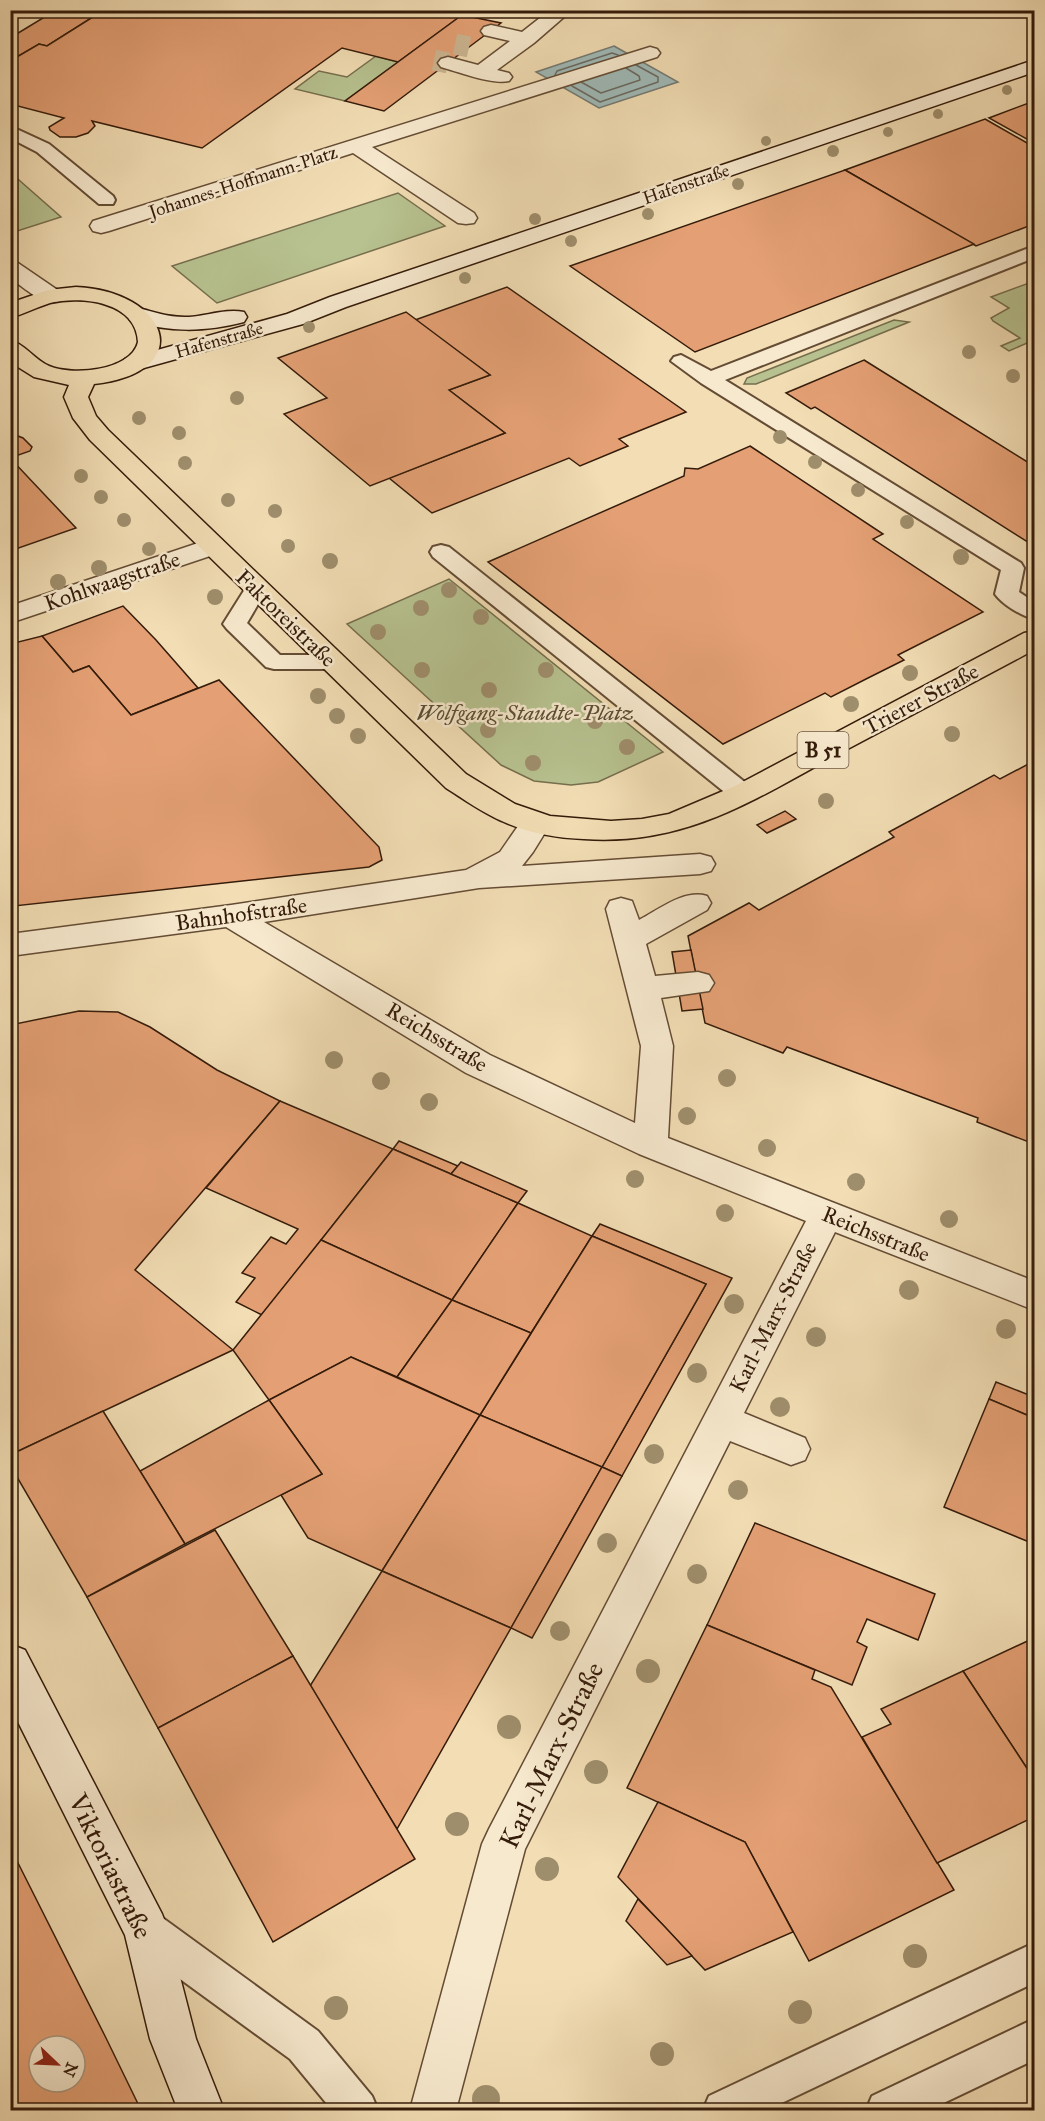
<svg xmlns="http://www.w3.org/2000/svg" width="1045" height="2121" font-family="'IM FELL Great Primer',serif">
<rect width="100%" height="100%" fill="#f2ddb4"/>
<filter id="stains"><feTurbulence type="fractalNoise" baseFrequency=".00333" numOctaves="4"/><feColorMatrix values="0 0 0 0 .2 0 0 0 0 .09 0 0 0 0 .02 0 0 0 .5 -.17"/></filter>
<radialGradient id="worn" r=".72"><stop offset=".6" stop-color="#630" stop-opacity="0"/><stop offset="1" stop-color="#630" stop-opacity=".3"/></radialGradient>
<g fill="#b7c290" stroke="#766e4d" stroke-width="1.5">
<polygon points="376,56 398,62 345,101 295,89 319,71 347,77"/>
<polygon points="11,173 61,217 11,233"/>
<polygon points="398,193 445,226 217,303 172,266"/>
<polygon points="1029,283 1034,286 1034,340 1009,351 1001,346 1020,338 993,321 991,318 1009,308 991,297"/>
<polygon points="894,320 909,322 756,384 744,384 747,378"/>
<polygon points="449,579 663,752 598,782 571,785 534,781 501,765 347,624"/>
</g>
<polygon fill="#9fbab8" stroke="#747a72" stroke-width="1.5" points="614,46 678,82 599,108 536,72"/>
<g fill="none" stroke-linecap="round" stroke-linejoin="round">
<g stroke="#6a6a61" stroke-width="1.5">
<polyline points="555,75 557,71 612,53 618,55"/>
<polyline points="581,82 601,93 640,80 639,76 626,68"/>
<polyline points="572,86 600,102 658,82 658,77 636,65"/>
</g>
</g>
<g fill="#e4a074" stroke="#341b0a" stroke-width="1.5" fill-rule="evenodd">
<polygon points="56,10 104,10 47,46 39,44 10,61 10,38"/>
<polygon points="104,10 443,10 462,15 398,62 342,48 202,148 92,121 95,126 88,133 76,137 60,137 50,130 49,127 64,118 10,104 10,61 39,44 47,46"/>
<polygon points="462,15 501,23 384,111 345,101"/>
<polygon points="1034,101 1034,143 989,118"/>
<polygon points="985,119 1034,147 1034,224 976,246 845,170"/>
<polygon points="845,170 974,244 695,352 570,266"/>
<polygon points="507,287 686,412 619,439 628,446 580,466 569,458 432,513 389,478 505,433 449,390 490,375 415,320"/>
<polygon points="406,312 490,375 449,390 505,433 370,486 284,414 327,398 278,358"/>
<polygon points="864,360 1034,466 1034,546 815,407 811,409 786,393"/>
<polygon points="18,436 23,438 32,447 30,451 10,458 10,438"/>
<polygon points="750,446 883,534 873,539 983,612 898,655 904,660 868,678 831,697 825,693 723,744 488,562 684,476 685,468 698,469"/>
<polygon points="10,458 76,528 10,551"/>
<polygon points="123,606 156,640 198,688 131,715 89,666 73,672 42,636"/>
<polygon points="42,636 73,672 89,666 131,715 219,680 379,847 382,860 369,867 14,906 15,875 10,789 10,644"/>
<polygon points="1034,761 1034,1144 977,1122 978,1118 787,1047 783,1053 705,1023 688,936 749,903 759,910 894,837 889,832 994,775 1000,779"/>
<polygon points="10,789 15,875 10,876"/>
<polygon points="785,811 796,819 767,833 757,825"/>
<polygon points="691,950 703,1009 682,1011 672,952"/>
<polygon points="79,1011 118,1012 150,1027 217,1070 280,1101 135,1270 233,1350 10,1455 10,1025"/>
<polygon points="280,1101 393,1149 262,1315 236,1302 255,1278 242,1273 271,1237 286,1244 298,1229 206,1188"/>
<polygon points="399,1141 458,1166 451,1174 393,1149"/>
<polygon points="393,1149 518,1203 452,1300 321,1240"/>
<polygon points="461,1162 527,1191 518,1203 451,1174"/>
<polygon points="518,1203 592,1236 531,1333 452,1300"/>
<polygon points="600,1224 732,1278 622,1476 602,1467 706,1284 592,1236"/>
<polygon points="592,1236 706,1284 602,1467 480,1415"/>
<polygon points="321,1240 452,1300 397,1377 351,1357 269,1400 233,1350"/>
<polygon points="452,1300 531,1333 480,1415 397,1377"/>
<polygon points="351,1357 480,1415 382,1571 308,1538 281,1495 322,1474 269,1400"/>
<polygon points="996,1382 1034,1397 1034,1418 989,1399"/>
<polygon points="989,1399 1034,1418 1034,1544 944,1507"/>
<polygon points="269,1400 322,1474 185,1544 140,1471"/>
<polygon points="103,1411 185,1544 87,1597 10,1465 10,1455"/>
<polygon points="480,1415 602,1467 511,1628 382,1571"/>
<polygon points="602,1467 622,1476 532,1638 511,1628"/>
<polygon points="755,1523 935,1594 918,1640 867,1619 857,1642 867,1647 852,1685 707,1625"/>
<polygon points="215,1530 293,1656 158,1728 87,1597"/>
<polygon points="382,1571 511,1628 397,1829 310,1686"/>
<polygon points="707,1625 815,1670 812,1679 831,1687 954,1890 809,1961 745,1842 627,1788"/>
<polygon points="1034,1638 1034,1779 963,1671"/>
<polygon points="293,1656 415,1859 273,1942 158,1728"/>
<polygon points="963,1671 1034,1779 1034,1817 937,1863 862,1737 891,1724 881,1709"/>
<polygon points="658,1802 745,1842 793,1932 705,1970 618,1877"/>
<path d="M10,1847L106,2038L141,2110H10ZM39,2046H75V2082H39Z"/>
<polygon points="638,1899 665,1927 692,1956 667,1965 626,1921"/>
</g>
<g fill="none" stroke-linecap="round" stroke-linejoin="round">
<g stroke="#ccb692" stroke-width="21" stroke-dasharray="21 10" stroke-linecap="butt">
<polyline points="455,44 469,47"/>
<polyline points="434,60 448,63"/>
</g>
<g stroke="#644c34" stroke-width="4">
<g id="lane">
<polygon points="10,126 49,144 113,196 115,200 113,204 99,204 37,152 10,138"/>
<path d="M1034,246V258L725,380L1021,563L1024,568L1019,592L1034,602V619C1022,616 1003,605 995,594L1001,570L701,383L671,361L674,357L681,355L711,371Z"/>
<polygon points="441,545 449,547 751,787 755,793 751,799 742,801 733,799 433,557 430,552 433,547"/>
<polygon points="256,582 264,584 267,589 247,623 280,655 331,655 339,657 343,662 339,667 331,669 274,669 266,667 227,629 223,624 245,589 248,584"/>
<polygon points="146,1911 160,1916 318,2031 372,2096 378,2110 332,2110 290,2059 132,1944 127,1930 132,1916"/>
<polygon points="1034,1943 1034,1983 767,2110 703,2110 709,2096"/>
<polygon points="1034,2019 1034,2060 929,2110 866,2110 872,2096"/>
</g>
</g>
<g stroke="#644c34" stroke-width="3">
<g id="street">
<path d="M550,10H572L534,43L497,70L509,73L512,77L509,81C492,85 459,72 441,67L438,63L441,59L448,57L478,65L510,41L484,35L481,31L484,27L491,25L522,32Z"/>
<polygon points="650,47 657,49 660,53 657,57 372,147 474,213 477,218 474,223 466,224 458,223 353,153 109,231 101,233 93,231 90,226 93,221"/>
<path d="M10,261L18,263L59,291L62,296L59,301C41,305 25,288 10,278Z"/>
<polygon points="213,538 222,540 226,546 222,552 10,623 10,606"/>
<path d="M536,813L547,816L551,823L533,852L522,866L700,854L711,857L715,864L711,871L700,874L479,888L264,922L490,1055L635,1123L641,1046L606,909L610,901L621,898L632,901L639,920C660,909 684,889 707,896L711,903L707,910L646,944L655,976L698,972L709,975L714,983L709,991L661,998L673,1046L668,1138L1034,1281V1310L835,1232L744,1413L805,1438L810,1449L805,1460L791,1465L730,1441L525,1849L456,2110H410L482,1844L489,1829L806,1221L639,1154L466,1073L226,927L10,956V934L231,905L466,870L500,852L525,816Z"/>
</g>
</g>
<g stroke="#341b0a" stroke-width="3">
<g id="secondary">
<polygon points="1034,60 1034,72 346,307 303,324 133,371 125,369 121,364 125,359 287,314 330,297"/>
<path d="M138,308C155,312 170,318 189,317C206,316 227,308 244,312L247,317L244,322C205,332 169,333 130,320L127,315L130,310Z"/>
<polygon points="10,1644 25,1650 162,1914 168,1930 196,2039 224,2110 178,2110 150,2039 125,1935 10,1706"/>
</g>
</g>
<g stroke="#341b0a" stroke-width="3">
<path id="primary" d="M76,287C168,291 199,372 94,384L88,397L96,416L108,430L466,774L515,804L550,816L611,821L642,819L669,814L735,786L1024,633L1034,631V650C971,684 906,718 842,752C755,799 687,846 584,839C557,838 529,833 504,822C483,813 465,800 446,788L90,440L73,418L64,397L69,385L34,377L10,362V340C25,344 35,360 49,366C72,376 131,371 138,342C136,301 81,296 50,303C37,307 24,314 10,318V303L48,290Z"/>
</g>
<use href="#lane" fill="#f7e9ce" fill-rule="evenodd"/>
<use href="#street" fill="#f7e9ce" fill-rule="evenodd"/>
<use href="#secondary" fill="#f7e9ce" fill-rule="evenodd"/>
<use href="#primary" fill="#f2ddb4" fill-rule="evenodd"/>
</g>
<g fill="#9f8e6c">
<circle cx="1007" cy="90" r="5"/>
<circle cx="938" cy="114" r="5"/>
<circle cx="888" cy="132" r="5"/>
<circle cx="766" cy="141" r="5"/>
<circle cx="833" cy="151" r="6"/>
<circle cx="738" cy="184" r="6"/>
<circle cx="648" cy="214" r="6"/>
<circle cx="535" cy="219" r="6"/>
<circle cx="571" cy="241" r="6"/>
<circle cx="465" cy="278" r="6"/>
<circle cx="309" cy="327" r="6"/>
<circle cx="969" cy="352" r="7"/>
<circle cx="1013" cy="376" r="7"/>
<circle cx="237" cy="398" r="7"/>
<circle cx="139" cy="418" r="7"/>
<circle cx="179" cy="433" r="7"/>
<circle cx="780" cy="437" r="7"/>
<circle cx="815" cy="462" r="7"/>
<circle cx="185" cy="463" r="7"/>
<circle cx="81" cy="476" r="7"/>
<circle cx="858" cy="490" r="7"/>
<circle cx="101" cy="497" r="7"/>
<circle cx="228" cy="500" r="7"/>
<circle cx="275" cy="511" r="7"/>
<circle cx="124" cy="520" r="7"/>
<circle cx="907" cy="522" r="7"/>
<circle cx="288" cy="546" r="7"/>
<circle cx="149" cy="549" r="7"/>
<circle cx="961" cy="557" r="8"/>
<circle cx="330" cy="561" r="8"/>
<circle cx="99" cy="568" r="8"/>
<circle cx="58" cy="582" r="8"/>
<circle cx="449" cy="590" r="8"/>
<circle cx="215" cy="597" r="8"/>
<circle cx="421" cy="608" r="8"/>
<circle cx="481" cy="617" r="8"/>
<circle cx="378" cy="632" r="8"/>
<circle cx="422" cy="670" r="8"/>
<circle cx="546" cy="670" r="8"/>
<circle cx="910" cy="673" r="8"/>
<circle cx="489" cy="690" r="8"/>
<circle cx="318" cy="696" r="8"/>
<circle cx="851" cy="704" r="8"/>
<circle cx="337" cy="716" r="8"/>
<circle cx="595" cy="721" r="8"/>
<circle cx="488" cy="730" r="8"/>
<circle cx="952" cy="734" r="8"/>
<circle cx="358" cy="736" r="8"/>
<circle cx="627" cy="747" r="8"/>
<circle cx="533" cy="763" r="8"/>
<circle cx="826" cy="801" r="8"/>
<circle cx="334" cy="1060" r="9"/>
<circle cx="727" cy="1078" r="9"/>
<circle cx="381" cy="1081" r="9"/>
<circle cx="429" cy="1102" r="9"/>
<circle cx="687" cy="1116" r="9"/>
<circle cx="767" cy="1148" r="9"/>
<circle cx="635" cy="1179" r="9"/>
<circle cx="856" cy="1182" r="9"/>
<circle cx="725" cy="1213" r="9"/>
<circle cx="949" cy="1219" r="9"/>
<circle cx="909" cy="1290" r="10"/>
<circle cx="734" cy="1304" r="10"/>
<circle cx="1006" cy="1329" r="10"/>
<circle cx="816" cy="1337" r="10"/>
<circle cx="697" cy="1373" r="10"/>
<circle cx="780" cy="1407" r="10"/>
<circle cx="654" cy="1454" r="10"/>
<circle cx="738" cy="1490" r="10"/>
<circle cx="607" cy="1543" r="10"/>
<circle cx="697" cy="1574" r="10"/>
<circle cx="560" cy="1631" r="10"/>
<circle cx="648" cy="1671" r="12"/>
<circle cx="509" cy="1727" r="12"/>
<circle cx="596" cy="1772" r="12"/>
<circle cx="457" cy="1824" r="12"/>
<circle cx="547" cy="1869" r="12"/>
<circle cx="915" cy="1956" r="12"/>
<circle cx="336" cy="2008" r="12"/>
<circle cx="800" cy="2012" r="12"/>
<circle cx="662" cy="2054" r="12"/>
<circle cx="486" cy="2099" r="14"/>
</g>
<g text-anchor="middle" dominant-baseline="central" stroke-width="5" stroke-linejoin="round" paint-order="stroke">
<g font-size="18" fill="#341b0a" stroke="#f7e9ce">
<text transform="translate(243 182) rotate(-18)">Johannes-Hoffmann-Platz</text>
<text transform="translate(686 184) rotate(-19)">Hafenstraße</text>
<text transform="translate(219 340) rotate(-16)">Hafenstraße</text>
</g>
<rect fill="#f7e9ce" stroke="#6e5945" stroke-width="1.5" x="797.5" y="732" width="51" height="36" rx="4.5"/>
<g font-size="21" font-weight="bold" fill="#341b0a">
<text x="823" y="750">B 51</text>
</g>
<g font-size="22" fill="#341b0a" stroke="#f7e9ce">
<text transform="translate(112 581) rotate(-19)">Kohlwaagstraße</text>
<text transform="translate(286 618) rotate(44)">Faktoreistraße</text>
<text transform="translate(921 699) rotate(-28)">Trierer Straße</text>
<text transform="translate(241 914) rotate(-8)">Bahnhofstraße</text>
<text transform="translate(437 1037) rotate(31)">Reichsstraße</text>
<text transform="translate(876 1234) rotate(22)">Reichsstraße</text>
<text transform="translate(773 1317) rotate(-63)">Karl-Marx-Straße</text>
</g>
<g font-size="22" font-style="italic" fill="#5b4d32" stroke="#f7e9ce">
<text x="525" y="712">Wolfgang-Staudte-Platz</text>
</g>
<g font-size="27" fill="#341b0a" stroke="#f7e9ce">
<text transform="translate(551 1755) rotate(-64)">Karl-Marx-Straße</text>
<text transform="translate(111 1866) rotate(64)">Viktoriastraße</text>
</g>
</g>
<rect width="1045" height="2121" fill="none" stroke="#f2ddb4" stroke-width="36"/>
<rect x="12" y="12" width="1021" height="2097" fill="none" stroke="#341b0a" stroke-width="3"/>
<rect x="18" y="18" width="1009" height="2085" fill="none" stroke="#341b0a" stroke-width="1.5"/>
<g transform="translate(57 2064) rotate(113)"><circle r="28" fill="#f7e9ce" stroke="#a99780" stroke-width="1.5"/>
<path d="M0-4.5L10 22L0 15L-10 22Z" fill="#8f2418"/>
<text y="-9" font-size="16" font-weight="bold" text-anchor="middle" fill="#341b0a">N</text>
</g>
<rect width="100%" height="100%" filter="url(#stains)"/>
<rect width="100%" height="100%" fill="url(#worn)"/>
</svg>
